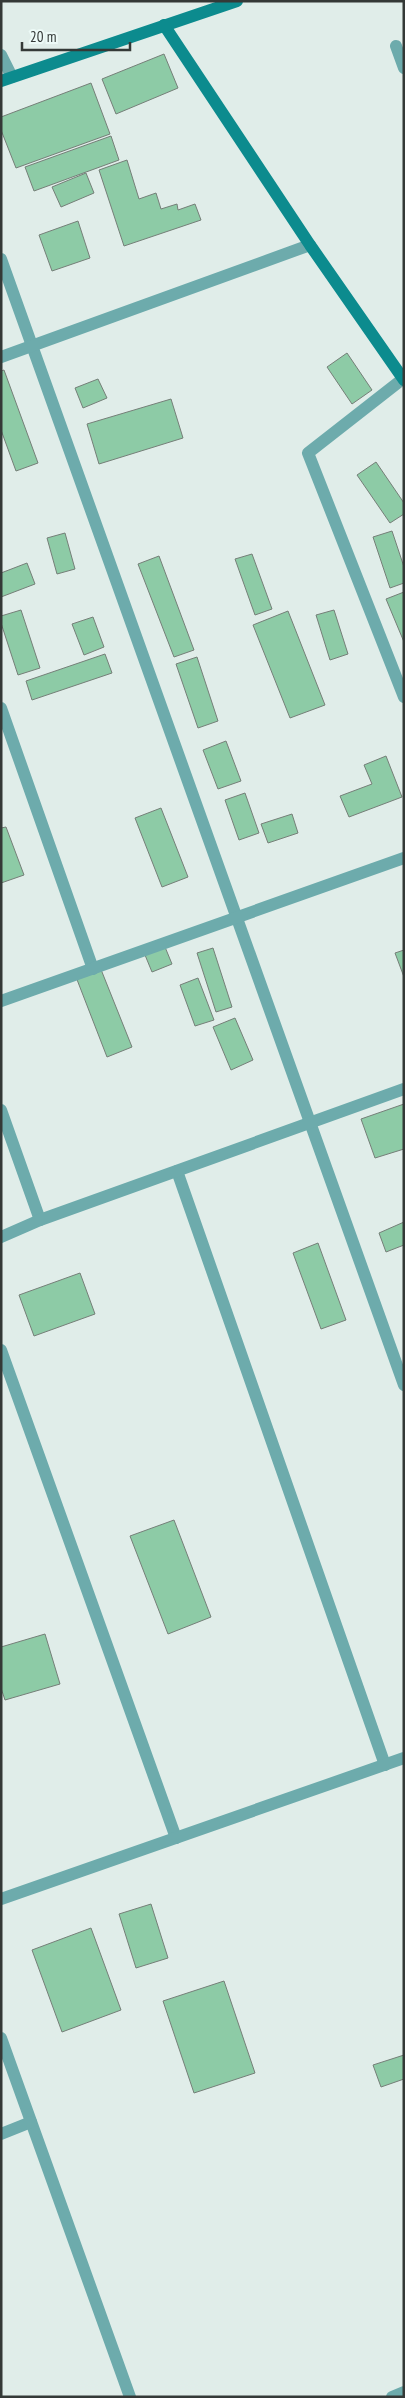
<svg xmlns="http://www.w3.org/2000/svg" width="405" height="2398" font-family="'PT Sans Narrow',sans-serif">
<rect width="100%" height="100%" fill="#e0ede9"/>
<g fill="#8dcba6" stroke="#757f78">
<polygon points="164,54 178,88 116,114 102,79"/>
<polygon points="91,83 110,134 16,168 1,130 1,117"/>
<polygon points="111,136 119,160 34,191 25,167"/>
<polygon points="127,160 139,199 156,193 161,209 177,204 178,210 195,204 201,220 124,246 99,170"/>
<polygon points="86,173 94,193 61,207 52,187"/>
<polygon points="78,221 90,258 52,271 39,235"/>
<polygon points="347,353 372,390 352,404 327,367"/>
<polygon points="4,370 38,463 16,471 1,430 1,371"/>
<polygon points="98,379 107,398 83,408 75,388"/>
<polygon points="171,399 183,438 99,464 87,424"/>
<polygon points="376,462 404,503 404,514 390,523 357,475"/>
<polygon points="392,531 404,567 404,583 390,588 373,537"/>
<polygon points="65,533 75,569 57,574 47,538"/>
<polygon points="252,554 272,609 255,615 235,559"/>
<polygon points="159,556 194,650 174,657 138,564"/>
<polygon points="27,563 35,584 1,597 1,573"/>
<polygon points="404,592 404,642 386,599"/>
<polygon points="21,610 40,668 18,675 1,623 1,616"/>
<polygon points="334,610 348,654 330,660 316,615"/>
<polygon points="288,611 325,705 290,718 253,625"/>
<polygon points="93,617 104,647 84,655 72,624"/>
<polygon points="105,654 112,673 32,700 26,681"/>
<polygon points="197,657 218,721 198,728 176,664"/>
<polygon points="226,741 241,781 218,789 203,750"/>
<polygon points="386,756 402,797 349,817 340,796 372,784 364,765"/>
<polygon points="245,793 259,833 239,840 225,800"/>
<polygon points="161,808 188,877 162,887 135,818"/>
<polygon points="292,814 298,833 268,843 261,824"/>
<polygon points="6,827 24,875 1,883 1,828"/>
<polygon points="165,947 172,964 152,972 145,955"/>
<polygon points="213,948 232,1007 216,1012 197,953"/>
<polygon points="404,950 404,977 395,953"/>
<polygon points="100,967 132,1047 107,1057 76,977"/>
<polygon points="198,978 214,1020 195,1026 180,985"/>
<polygon points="235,1018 253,1060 231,1070 213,1027"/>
<polygon points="404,1104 404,1149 375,1158 361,1119"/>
<polygon points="404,1222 404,1245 386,1252 379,1233"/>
<polygon points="318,1243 346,1320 321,1329 293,1253"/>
<polygon points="80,1273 95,1314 34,1336 19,1295"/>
<polygon points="174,1520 211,1617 168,1634 130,1536"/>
<polygon points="45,1634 60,1684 5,1700 1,1688 1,1647"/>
<polygon points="151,1904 168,1958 136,1968 119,1914"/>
<polygon points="91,1928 121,2010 62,2032 32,1950"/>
<polygon points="224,1981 255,2073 194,2093 163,2001"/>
<polygon points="404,2055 404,2079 381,2087 373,2065"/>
</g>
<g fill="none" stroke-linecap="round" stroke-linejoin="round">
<g stroke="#6dabac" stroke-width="12">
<polyline points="396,46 404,68"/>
<polyline points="1,55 12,77"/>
<polyline points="1,259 404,1385"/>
<polyline points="1,357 310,245"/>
<polyline points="404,378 308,453 404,697"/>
<polyline points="1,708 93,969"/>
<polyline points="1,1001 404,858"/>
<polyline points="1,1110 40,1220"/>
<polyline points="177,1171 385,1765"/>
<polyline points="1,1237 40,1220 404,1089"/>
<polyline points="1,1350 176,1838"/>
<polyline points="1,1899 404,1758"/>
<polyline points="1,2038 130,2397"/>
<polyline points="1,2134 31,2122"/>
<polyline points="392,2397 404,2392"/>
</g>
<g stroke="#0c8b8e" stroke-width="12">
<polyline points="164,25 310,245 404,380"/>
<polyline points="1,81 237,1"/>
</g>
</g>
<rect width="405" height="2398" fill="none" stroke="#343937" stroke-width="5"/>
<path d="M22 42v8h108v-8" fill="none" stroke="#343937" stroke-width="2.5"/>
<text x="30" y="42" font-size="15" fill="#343937" stroke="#edfaf7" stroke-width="4" paint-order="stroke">20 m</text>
</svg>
